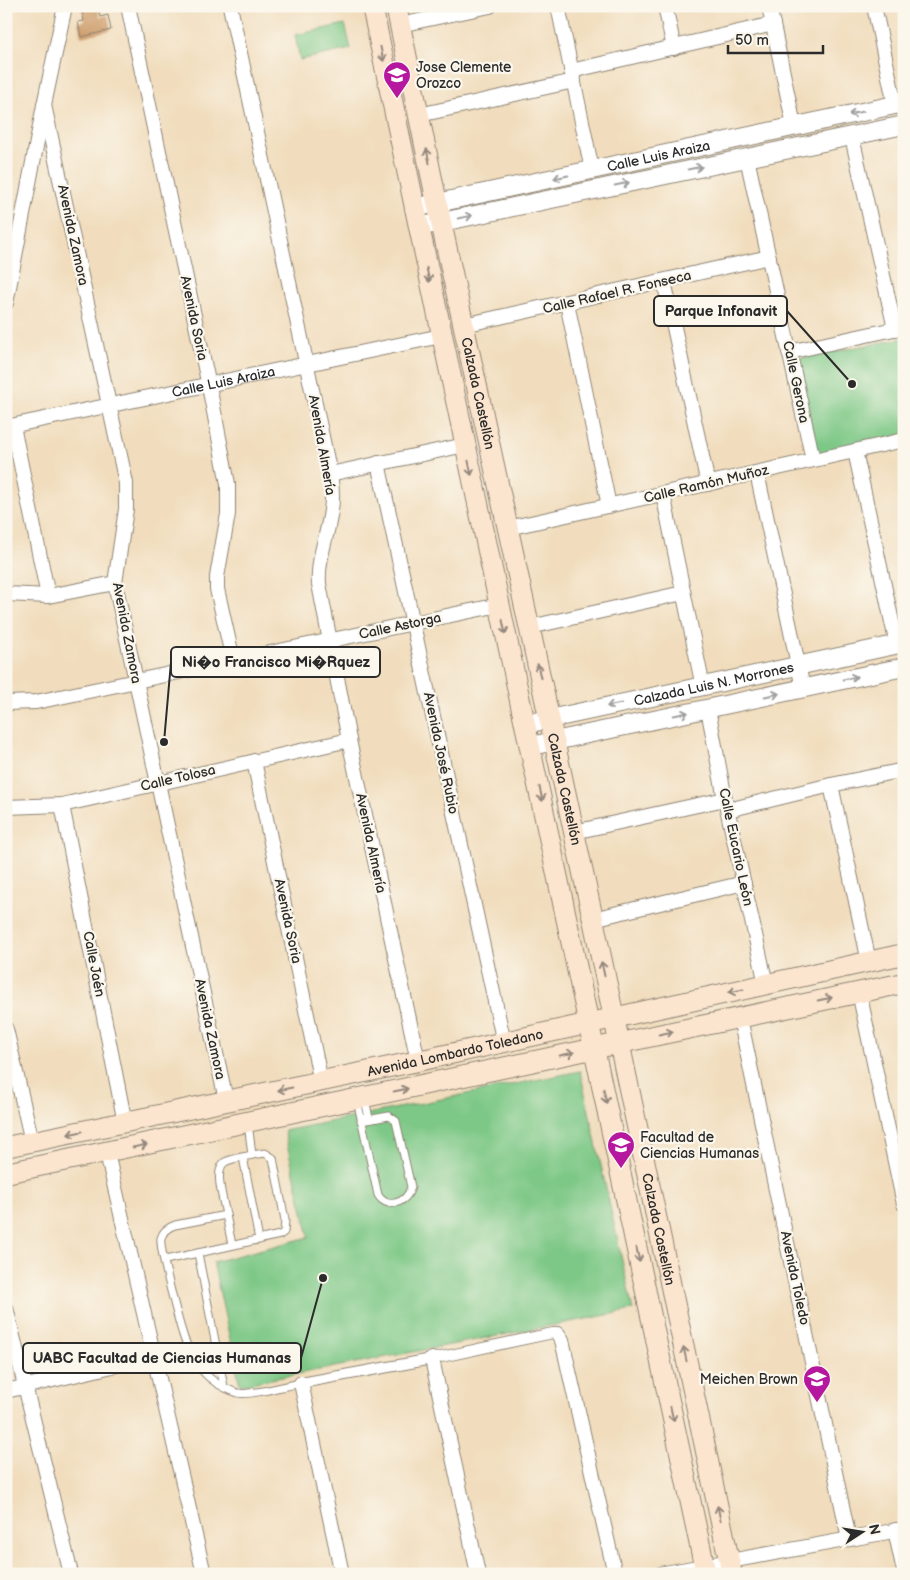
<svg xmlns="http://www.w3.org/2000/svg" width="910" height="1580" font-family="'Balsamiq Sans',sans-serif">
<rect width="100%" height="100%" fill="#fbf7ec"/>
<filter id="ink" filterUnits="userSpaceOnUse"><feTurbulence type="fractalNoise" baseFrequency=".02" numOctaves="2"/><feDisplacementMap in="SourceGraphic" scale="10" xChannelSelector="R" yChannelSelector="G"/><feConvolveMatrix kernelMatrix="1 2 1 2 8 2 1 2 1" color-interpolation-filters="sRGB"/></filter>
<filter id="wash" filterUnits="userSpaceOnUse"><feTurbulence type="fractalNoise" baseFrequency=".0096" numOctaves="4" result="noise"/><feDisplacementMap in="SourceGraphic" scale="20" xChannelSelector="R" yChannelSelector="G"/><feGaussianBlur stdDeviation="1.12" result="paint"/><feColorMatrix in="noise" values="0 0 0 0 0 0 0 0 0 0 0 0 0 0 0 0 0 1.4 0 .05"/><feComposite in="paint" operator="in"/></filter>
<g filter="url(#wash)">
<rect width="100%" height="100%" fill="#f1ddbd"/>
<g fill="#7dc886" stroke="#547a58">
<polygon points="345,24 351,49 300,60 295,35"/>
<polygon points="904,338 904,439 818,458 795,359"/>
<polygon points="580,1071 633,1310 240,1385 213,1262 309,1237 284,1131"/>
</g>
<g id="blocks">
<polygon fill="#cd9c6b" points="81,6 98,6 100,17 108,15 111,30 81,37 78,22 84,21"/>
</g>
</g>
<g filter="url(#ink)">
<use href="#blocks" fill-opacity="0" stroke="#8e8474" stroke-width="1"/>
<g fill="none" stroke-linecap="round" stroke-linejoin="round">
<g stroke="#8e8474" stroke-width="9">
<g id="service">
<polyline points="365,1098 369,1119"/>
<path d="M357,1100L378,1195C387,1210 407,1203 411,1187L396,1121L389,1116L361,1121"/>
<path d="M248,1123L252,1155C244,1157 233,1158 225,1162C213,1170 224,1202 226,1215L175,1225C169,1227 163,1231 161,1238C159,1249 179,1323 184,1338C187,1347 193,1357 198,1365C207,1378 222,1388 238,1393C250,1396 288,1385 301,1383"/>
<polyline points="243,1157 259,1240"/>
<polyline points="226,1215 232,1245"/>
<polyline points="165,1260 198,1253"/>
<polyline points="224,1387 198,1253 280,1235 284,1232 285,1220 273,1158 265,1153 252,1155"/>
</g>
</g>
<g stroke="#8e8474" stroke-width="12">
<polyline id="pedestrian" points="301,1383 432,1359 553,1333 558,1334"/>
</g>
<g stroke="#8e8474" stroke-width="16">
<g id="minor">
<polyline points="128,6 209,386 228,484 228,514 217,577 217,589 233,660"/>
<path d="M230,6L330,474C332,486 333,498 331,510C328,535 317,559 319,584L349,740L418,1061"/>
<polyline points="558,6 592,170"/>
<polyline points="665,6 674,48"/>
<polyline points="769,6 794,126"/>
<polyline points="874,6 895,105"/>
<polyline points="400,25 490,6"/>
<polyline points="571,71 773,24"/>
<polyline points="44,105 126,483 126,509 115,583 226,1100"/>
<polyline points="419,115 574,81"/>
<polyline points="852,137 895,329"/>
<polyline points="747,158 813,460"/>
<polyline points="664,281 708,484"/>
<polyline points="6,303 44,105 65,6"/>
<polyline points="567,303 609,506"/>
<polyline points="464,325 769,257"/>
<polyline points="789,352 903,327"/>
<polyline points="13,426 48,596"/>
<path id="s1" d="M6,427L441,336"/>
<polyline points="855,451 897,645"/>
<polyline points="378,463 504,1043"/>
<polyline points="757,473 803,688"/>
<polyline points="330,474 465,445"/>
<polyline points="663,494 703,687"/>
<polyline points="508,528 904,440"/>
<polyline points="6,594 48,596 115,583"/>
<polyline points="530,627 683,593"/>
<polyline points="6,703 36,702 499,605"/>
<polyline points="708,709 725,799 766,984"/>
<polyline points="254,761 321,1082"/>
<polyline points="831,785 869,962"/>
<polyline points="62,805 125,1123"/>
<polyline points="6,807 62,805 349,740"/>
<polyline points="728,810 831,785 904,770"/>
<polyline points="574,832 725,799"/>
<polyline points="593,919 744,883"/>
<polyline points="859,992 904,1204"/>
<polyline points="740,1018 849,1539"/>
<polyline points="6,1029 32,1142"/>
<polyline points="107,1153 204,1574"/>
<polyline points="6,1308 71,1574"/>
<polyline points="558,1334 562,1340 615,1574"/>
<polyline points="432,1359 478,1574"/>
<polyline points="301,1383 342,1574"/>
<polyline points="6,1391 155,1356"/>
<polyline points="895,1530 904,1571"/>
<polyline points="660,1574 904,1529"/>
</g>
</g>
<g stroke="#8e8474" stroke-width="20">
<g id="tertiary">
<path id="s2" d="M414,208L904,103"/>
<polyline points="418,227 904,125"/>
<path id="s3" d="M526,724L904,643"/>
<polyline points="531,746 904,667"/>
</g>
</g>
<g stroke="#8e8474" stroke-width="22">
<g id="secondary">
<polyline points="372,6 706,1574"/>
<path id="s4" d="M396,6L441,222L593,919L732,1574"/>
<path id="s5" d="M6,1147L418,1061L904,954"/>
<polyline points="6,1173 904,983"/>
</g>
</g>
<use href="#service" stroke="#fff" stroke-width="7"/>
<use href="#pedestrian" stroke="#fff" stroke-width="10"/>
<use href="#minor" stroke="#fff" stroke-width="14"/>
<use href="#tertiary" stroke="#fff" stroke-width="18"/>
<use href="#secondary" stroke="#fce5cf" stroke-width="20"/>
</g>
<defs><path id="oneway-shaft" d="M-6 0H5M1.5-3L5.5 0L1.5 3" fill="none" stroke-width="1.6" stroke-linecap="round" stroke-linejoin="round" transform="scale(1.25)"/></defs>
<g stroke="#94887d">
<use href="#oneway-shaft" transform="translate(382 54) rotate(78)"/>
<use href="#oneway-shaft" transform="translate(428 156) rotate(-102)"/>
<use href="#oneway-shaft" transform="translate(428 275) rotate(78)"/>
<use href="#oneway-shaft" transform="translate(470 468) rotate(78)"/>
<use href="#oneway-shaft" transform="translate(504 627) rotate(78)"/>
<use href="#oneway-shaft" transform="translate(539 671) rotate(-102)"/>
<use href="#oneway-shaft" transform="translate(541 794) rotate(78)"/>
<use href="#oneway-shaft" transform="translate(603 969) rotate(-102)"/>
<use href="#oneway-shaft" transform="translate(736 991) rotate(168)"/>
<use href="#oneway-shaft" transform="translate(825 999) rotate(-12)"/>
<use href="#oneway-shaft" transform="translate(666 1033) rotate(-12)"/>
<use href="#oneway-shaft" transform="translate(567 1054) rotate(-12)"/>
<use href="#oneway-shaft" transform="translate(285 1089) rotate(169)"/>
<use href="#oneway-shaft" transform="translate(401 1090) rotate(-12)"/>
<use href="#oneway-shaft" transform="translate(605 1096) rotate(78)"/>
<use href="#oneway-shaft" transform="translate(75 1133) rotate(168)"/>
<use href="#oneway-shaft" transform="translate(140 1146) rotate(-12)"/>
<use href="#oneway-shaft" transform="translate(638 1255) rotate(78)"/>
<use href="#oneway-shaft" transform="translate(685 1354) rotate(-102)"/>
<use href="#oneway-shaft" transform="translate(672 1414) rotate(78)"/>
<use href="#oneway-shaft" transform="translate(719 1513) rotate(-102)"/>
</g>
<g stroke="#a0a0a0">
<use href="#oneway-shaft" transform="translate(856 113) rotate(168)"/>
<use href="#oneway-shaft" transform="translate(695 168) rotate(-11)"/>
<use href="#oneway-shaft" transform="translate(561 177) rotate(168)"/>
<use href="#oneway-shaft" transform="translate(622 184) rotate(-12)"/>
<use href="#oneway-shaft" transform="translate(465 217) rotate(-12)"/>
<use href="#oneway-shaft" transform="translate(850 678) rotate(-12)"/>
<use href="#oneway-shaft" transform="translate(772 695) rotate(-12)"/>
<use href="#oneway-shaft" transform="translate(614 705) rotate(168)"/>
<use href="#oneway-shaft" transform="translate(681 714) rotate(-12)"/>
</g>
</g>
<defs>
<g id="school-pin" transform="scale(1.4375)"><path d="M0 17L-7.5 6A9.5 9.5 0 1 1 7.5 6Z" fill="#b5179e" stroke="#fbf7ec"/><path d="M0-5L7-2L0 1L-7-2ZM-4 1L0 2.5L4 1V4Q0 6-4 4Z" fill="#fff"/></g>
<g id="university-pin" transform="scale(1.4375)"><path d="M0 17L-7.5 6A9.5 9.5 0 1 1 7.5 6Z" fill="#b5179e" stroke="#fbf7ec"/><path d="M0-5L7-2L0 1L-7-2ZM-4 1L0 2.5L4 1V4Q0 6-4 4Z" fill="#fff"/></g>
</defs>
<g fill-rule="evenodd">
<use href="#school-pin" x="397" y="75"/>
<use href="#university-pin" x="621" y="1145"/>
<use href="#school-pin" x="817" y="1379"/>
</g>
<g text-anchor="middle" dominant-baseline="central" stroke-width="4.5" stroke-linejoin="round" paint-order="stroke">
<g font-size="14" fill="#2b2b2b" stroke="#fbf7ec" text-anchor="start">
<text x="416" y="67">Jose Clemente<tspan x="416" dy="16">Orozco</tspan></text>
<text x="640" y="1137">Facultad de<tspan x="640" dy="16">Ciencias Humanas</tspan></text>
<text x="798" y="1379" text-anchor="end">Meichen Brown</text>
</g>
<g font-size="14" fill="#2b2b2b" stroke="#fbf7ec">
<text stroke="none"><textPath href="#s2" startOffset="250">Calle Luis Araiza</textPath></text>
<text transform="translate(73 235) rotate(78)">Avenida Zamora</text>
<text transform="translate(617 292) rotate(-13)">Calle Rafael R. Fonseca</text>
<text transform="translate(194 318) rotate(78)">Avenida Soria</text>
<text stroke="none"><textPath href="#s1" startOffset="222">Calle Luis Araiza</textPath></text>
<text transform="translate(796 382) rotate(78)">Calle Gerona</text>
<text stroke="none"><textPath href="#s4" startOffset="396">Calzada Castellón</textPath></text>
<text transform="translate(322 445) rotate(80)">Avenida Almería</text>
<text transform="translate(706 484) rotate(-13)">Calle Ramón Muñoz</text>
<text transform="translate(400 626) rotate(-12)">Calle Astorga</text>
<text transform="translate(127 633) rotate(79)">Avenida Zamora</text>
<text stroke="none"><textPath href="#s3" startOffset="192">Calzada Luis N. Morrones</textPath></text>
<text transform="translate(441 753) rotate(78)">Avenida José Rubio</text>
<text transform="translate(178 778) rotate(-13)">Calle Tolosa</text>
<text stroke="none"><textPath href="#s4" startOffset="801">Calzada Castellón</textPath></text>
<text transform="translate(371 843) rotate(78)">Avenida Almería</text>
<text transform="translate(736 847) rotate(78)">Calle Eucario León</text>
<text transform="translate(288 921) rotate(78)">Avenida Soria</text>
<text transform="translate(94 964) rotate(79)">Calle Jaén</text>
<text transform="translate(210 1029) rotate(78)">Avenida Zamora</text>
<text stroke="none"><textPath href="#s5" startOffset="459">Avenida Lombardo Toledano</textPath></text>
<text stroke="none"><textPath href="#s4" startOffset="1251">Calzada Castellón</textPath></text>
<text transform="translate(795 1278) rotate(78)">Avenida Toledo</text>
</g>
</g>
<path fill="none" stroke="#2b2b2b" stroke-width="2" d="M852 384L787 311M164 742L171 662M323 1278L301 1358"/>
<g fill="#2b2b2b" stroke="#fbf7ec" stroke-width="2">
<circle cx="852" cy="384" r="5"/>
<circle cx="164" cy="742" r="5"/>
<circle cx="323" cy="1278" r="5"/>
</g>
<g fill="#fbf7ec" stroke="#2b2b2b" stroke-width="2">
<rect x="654" y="296" width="133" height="30" rx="5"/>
<rect x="171" y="647" width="209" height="30" rx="5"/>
<rect x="23" y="1343" width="278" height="30" rx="5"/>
</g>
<g font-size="15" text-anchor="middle" font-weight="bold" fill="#2b2b2b">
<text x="721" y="316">Parque Infonavit</text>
<text x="276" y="667">Ni�o Francisco Mi�Rquez</text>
<text x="162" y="1363">UABC Facultad de Ciencias Humanas</text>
</g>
<rect width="910" height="1580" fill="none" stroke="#fbf7ec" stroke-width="25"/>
<g transform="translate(862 1532) rotate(78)" stroke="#fbf7ec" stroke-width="4" paint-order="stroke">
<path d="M0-4L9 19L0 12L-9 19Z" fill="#2b2b2b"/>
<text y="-8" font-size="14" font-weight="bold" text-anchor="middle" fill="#2b2b2b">N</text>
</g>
<path d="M728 45v8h95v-8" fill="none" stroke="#2b2b2b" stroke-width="2.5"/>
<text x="735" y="45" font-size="15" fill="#2b2b2b" stroke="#fbf7ec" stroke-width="4" paint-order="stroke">50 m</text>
</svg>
